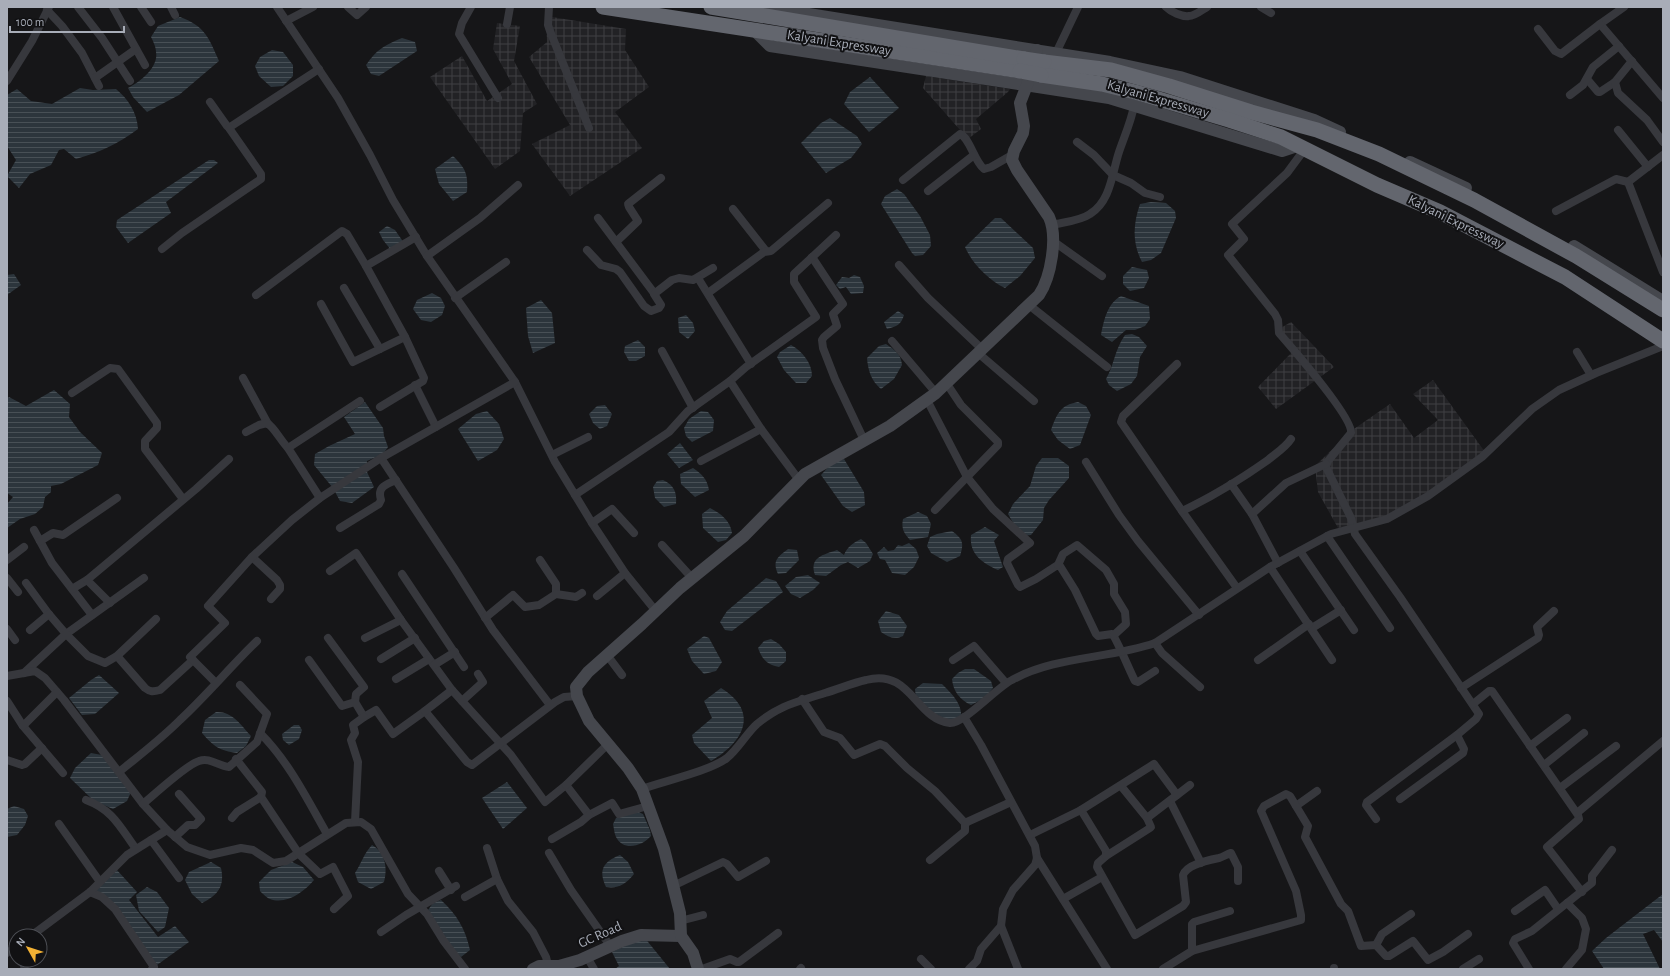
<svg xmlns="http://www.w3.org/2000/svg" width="1670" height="976" font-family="'Alegreya Sans',sans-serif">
<defs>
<pattern id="industrial-grid" width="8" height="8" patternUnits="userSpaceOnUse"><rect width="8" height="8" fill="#222225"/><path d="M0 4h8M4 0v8" fill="none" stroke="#3f3f43"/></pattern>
<pattern id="water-rules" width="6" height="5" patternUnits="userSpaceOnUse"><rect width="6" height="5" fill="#2c353c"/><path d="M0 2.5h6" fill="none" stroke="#485056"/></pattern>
</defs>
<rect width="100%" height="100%" fill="#161618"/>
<g fill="url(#industrial-grid)">
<polygon points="546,16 626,29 625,50 649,87 615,112 642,148 570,196 532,144 570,125 529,57 547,42"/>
<polygon points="497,23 520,26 514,61 537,104 523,113 520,151 495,169 430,77 462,56 487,101 512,84 493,49"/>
<polygon points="926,76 1010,89 1008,92 976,119 981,129 968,139 923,88"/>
<polygon points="1291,322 1334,367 1276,409 1258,387 1295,349 1279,329"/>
<polygon points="1433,380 1485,452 1431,491 1391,516 1347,527 1338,528 1318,492 1315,466 1351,431 1390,404 1414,438 1438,420 1413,394"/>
</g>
<g fill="url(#water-rules)">
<path d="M180,17C205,26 209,38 219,61L179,95L147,112L133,97L128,88C140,82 159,67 156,52C156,47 153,41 151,37L158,26Z"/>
<path d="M402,38L415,42L417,51L379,76L371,74L366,65C377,49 385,45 402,38Z"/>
<polygon points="272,50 283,52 293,65 293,76 283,86 271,87 259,76 255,66 260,57"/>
<polygon points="870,77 899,108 869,132 844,104 850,92"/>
<path d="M80,88L93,90L116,89C128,99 137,112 138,129C118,144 100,152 76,159L64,149L59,150L51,165L30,174L19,188L7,176L16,160L7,146V95L17,89L31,101L52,104Z"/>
<polygon points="830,118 857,136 862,144 851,158 826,173 801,143 821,123"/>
<path d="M453,156C466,169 468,174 467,192L453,201L439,184L435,169Z"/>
<polygon points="209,160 214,160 218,163 166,202 171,213 128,243 116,227 117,220"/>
<polygon points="897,189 904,194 920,216 930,235 931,246 923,255 915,256 912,253 881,204 885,196"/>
<path d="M1151,202L1166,203L1175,211L1176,218L1161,253L1151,260L1142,262C1132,243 1133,224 1140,204Z"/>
<path d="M995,218H1001L1033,248L1035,258L1020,276L1005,288C988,280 972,263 965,247Z"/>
<polygon points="387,226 395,230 404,243 391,250 383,240 379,232"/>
<polygon points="1132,267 1147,270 1149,278 1144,288 1130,291 1123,284 1123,276"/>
<polygon points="14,274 21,285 7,295 7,275"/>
<polygon points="854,275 860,277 864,286 863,293 851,294 846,287 840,289 836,285 842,277 849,278"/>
<polygon points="432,293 441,298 445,306 442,315 431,322 421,320 413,309 417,300"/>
<path d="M1121,296L1149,306L1150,319L1145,326L1135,330H1126L1112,342L1101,335C1104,320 1107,304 1121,296Z"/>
<polygon points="541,300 552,313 555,343 533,353 528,336 526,308"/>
<path d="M898,311L904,315C901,325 897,326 887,329L884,322Z"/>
<polygon points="686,315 693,323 695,331 688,339 679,332 678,318"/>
<path d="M1132,334L1139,337L1147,346L1140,357L1137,376L1131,384L1117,391L1109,385L1106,379C1115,363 1114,351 1125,335Z"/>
<polygon points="638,340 645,347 645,356 636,361 629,361 624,352 625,346"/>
<path d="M886,344C895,350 901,354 902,365L894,379L881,389C871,381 868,370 867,358L879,346Z"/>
<path d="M791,345C802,351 812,363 812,376L806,383H796L784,370L777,357L780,352Z"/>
<polygon points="54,390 70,404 69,417 80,432 102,453 98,465 61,484 51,486 51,492 45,497 43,507 35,514 20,519 7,528 7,504 13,497 7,493 7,399 9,397 26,406"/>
<polygon points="365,402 383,428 384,436 388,447 383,454 367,461 367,472 374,487 352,503 340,501 333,488 314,465 315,454 329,446 355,434 344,417"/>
<path d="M1078,402L1086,406L1091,415L1080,445L1070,449L1058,440L1051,430C1057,414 1060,405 1078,402Z"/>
<polygon points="605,405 612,414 607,426 600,429 593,423 589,414 597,406"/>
<polygon points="487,411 499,424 504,439 497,450 478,461 458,429 476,414"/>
<polygon points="701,411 708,412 714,420 713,431 692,442 686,436 684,428 689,419"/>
<polygon points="680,443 693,460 679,468 667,454"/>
<polygon points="1042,458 1058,458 1069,466 1069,478 1049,500 1044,508 1043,520 1031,535 1024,536 1015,526 1008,514 1013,504 1030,486 1036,466"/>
<polygon points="844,459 864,492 865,505 852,512 843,506 821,475 831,464"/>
<path d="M693,468C702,474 707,479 709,490L695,497L681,484L680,474Z"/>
<path d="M663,480C674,485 677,492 676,504L664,507L655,498L653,487L657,481Z"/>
<path d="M710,508C721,514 730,520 732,533L726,540L718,542L703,528L702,514Z"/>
<path d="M918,512L927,516L931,524L928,537L910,540C904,533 901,529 903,519Z"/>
<path d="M985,527L999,535L994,541L1003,567L998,570C982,563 969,554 971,535Z"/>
<path d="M952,531C963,539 964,543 960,556L947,562L931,553L927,546L930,537L937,534Z"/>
<path d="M861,539L866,543L873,554L870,561L858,568L848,562L841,565L826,576L815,575C809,557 823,555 837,550L844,555C847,547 853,543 861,539Z"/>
<polygon points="909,543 916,549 919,557 914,567 905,575 892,573 885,560 880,559 877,553 884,547 888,551 894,550 898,545 902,546"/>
<path d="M788,549L797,550L799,560L786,573L778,574C772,560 778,557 788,549Z"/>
<polygon points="808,575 820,583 813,590 800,598 791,594 785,586 796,577"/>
<polygon points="766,578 776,581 783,592 732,631 725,630 720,622 727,611"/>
<path d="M886,611L899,615L907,626L903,636C895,640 888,637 881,632L878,621Z"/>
<polygon points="704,636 709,638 722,662 716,671 704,674 692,661 687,649"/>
<path d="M771,639L779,644L786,652V661L779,667C767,665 762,659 758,648L764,641Z"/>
<path d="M965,669H974L991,681L993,688L985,698L971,705C960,700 953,691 952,679L958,673Z"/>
<polygon points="99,675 119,693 95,714 82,715 69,698 91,680"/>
<path d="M923,683L942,684C951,693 963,704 961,718L950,722L930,711L916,699L915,689Z"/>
<path d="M721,688C760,712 744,742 711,761L694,743L692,735L712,718L704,701Z"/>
<path d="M216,712C232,711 241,725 251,736L246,746L237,753C220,751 213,746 202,733L205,720Z"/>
<polygon points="294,725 299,725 302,730 299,739 289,745 283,740 282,734"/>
<polygon points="91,753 102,755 131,792 127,801 113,809 94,801 70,778 75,768"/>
<polygon points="507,782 527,808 503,829 482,798"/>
<polygon points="14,806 24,809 28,816 25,825 17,835 7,837 7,809"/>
<path d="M636,811L643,814L650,830L651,836C642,846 624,852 616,837C614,833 614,828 613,824L616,818Z"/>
<path d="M372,845C385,852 388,868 384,882L371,889L358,882L355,873C361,864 364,853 372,845Z"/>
<path d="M620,855L628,862L634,874C626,884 618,889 606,887C598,870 603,862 620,855Z"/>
<path d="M211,862L221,868C225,886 218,895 202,903L192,894L185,880L189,872Z"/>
<path d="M292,862L303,867L314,880C304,892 286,905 270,899C267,898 263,894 260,891L259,882L271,870Z"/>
<polygon points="116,869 137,892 129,900 158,937 175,926 189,942 157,965 121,914 94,891"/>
<polygon points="147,887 157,892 169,908 165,927 158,932 139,911 136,895"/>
<polygon points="1663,894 1663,942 1654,930 1643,934 1660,969 1604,969 1592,951 1606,938"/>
<path d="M441,900C457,915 465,928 470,950L461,957L450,946L428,910L433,903Z"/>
<polygon points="644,937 670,969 615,969 619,966 612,952"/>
</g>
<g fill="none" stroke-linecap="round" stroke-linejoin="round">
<g stroke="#37383d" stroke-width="8">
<polyline points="78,7 102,38 130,81"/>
<polyline points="113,7 145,65"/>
<polyline points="141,7 151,22"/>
<polyline points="171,7 175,15"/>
<polyline points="277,7 338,98 370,155 393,200 427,256 515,382 555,462 592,523 625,573 655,610"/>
<polyline points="348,7 357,15 366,7"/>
<polyline points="471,7 462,23 459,34 498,98"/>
<polyline points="549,7 548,25 550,31 589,128"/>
<path d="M1166,7C1171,12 1182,17 1189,16C1195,16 1202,10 1207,7"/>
<polyline points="1261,7 1271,13"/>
<polyline points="1624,7 1600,24 1663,98"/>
<polyline points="47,10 62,26 82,53 99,86"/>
<polyline points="286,21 313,7"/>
<polyline points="507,24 510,7"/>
<polyline points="1538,29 1555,51 1561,54 1600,24"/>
<polyline points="1056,53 1078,7"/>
<polyline points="95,78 136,49"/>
<polyline points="1587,79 1598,92 1600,92 1615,82 1632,61"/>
<polyline points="7,81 32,41 49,7"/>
<polyline points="1615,82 1618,93 1647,120 1663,142"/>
<polyline points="1570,95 1583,85 1593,67 1619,46"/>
<polyline points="210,102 227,126 230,127 319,69"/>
<polyline points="1618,130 1648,167"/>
<polyline points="1077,142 1094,155 1113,175 1131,183 1145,193 1160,197"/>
<path d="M1304,150L1287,173L1232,224L1244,239L1228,255L1275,314L1278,320L1279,333C1292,348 1353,418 1351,433L1328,461L1326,467L1351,518L1355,534L1400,597L1479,714L1476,719L1457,735L1367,802L1366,805L1376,819"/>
<polyline points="1663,155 1628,182 1663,272"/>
<path d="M903,180L960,134C970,138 974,161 984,169L991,167L1012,155"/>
<polyline points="928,191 974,155"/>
<polyline points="733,209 766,251"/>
<polyline points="1556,211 1616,179 1628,182"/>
<polyline points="598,218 654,293"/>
<path d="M1052,225C1064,222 1080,221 1090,214C1111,201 1112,173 1119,152C1124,137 1131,122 1134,106"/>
<polyline points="1053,241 1102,276"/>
<polyline points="616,242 638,221 629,207 628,204 661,178"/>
<polyline points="162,249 182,233 261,179 261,174 229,128"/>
<polyline points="587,250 601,265 616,269 620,272 644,306 651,311 659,308 661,305 654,294 672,280 679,278 693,280 713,268"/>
<polyline points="427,256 480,218 518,185"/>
<polyline points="812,257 843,304 833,314 837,326 824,337 822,340 823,348 835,379 864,440"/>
<polyline points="899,265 928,298 982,349"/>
<polyline points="698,278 751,364"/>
<polyline points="344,288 380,349"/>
<polyline points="708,293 764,252 771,251 828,203"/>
<polyline points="256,295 342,231 347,234 366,266"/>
<polyline points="455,298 506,262"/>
<polyline points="321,304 353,362 405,337"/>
<polyline points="1029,305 1107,367"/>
<polyline points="892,341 936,393"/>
<polyline points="662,351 693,408"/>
<polyline points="1577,352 1591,375"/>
<polyline points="978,353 1034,401"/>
<polyline points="1177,364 1123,416 1121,422 1182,511 1237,588"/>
<polyline points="243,378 268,424"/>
<polyline points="415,385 436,427"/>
<polyline points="72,393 110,368 118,369 157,423 157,428 145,441 145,449 183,499"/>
<path d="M927,400L967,477L993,509L1030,543L1008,559L1007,563L1018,585L1020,587L1036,579L1056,566H1060L1075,590L1096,634L1098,636L1112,634C1116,637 1131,674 1135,681L1138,682L1155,671"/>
<polyline points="380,407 423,381 424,378 405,337 366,266 416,237"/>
<path d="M246,432L259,425L267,423C274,427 281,441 288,448"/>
<polyline points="552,455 588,437"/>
<polyline points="381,458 454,568 493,630 550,705"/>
<polyline points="701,461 761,429"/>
<polyline points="1086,462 1119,515 1138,541 1199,615"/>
<polyline points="799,480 761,429 730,381 746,367 816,317 794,282 794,274 836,235"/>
<polyline points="1231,484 1252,514 1278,563"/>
<polyline points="575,495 669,432 688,411 730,381"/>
<polyline points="320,498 288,448 360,401"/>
<polyline points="935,510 998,445 998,442 961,405 947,384"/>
<path d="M1182,511C1212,497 1241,479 1268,460C1276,453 1285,448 1291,439"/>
<polyline points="1252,514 1286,483 1326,464"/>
<polyline points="592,523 612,509 634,533"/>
<path d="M340,528L379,504L381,500C377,487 385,485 396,480"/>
<polyline points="34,530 52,563 92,615"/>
<polyline points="1327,536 1390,628"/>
<polyline points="40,541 53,533 63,535 117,498"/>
<polyline points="662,545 692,578"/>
<polyline points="1300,551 1354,630"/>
<polyline points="252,557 277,580 280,585 280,589 271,599"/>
<polyline points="7,560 24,547"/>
<polyline points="540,560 556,584 556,594"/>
<polyline points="1058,565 1063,554 1077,545 1106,570 1114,584 1114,594 1125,612 1126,624 1114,635"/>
<polyline points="1270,567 1332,660"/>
<polyline points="330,571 356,553 401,620 452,690 511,755 545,802 566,785 589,815 612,803 619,814 648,806"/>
<polyline points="402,574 464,667"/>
<polyline points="7,578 18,592"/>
<polyline points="26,583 48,613 66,634 144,578"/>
<polyline points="72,589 87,580"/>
<polyline points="597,596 625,573"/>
<polyline points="110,603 87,580 196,489 229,459"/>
<polyline points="485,618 513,595 525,607 539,605 556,594 576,597 582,593"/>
<polyline points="1312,628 1341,610"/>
<polyline points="7,629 15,640"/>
<polyline points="30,630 49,614"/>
<polyline points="328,638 364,687 356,694 355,702"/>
<polyline points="365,638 401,620"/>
<polyline points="1155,643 1162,653 1200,687"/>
<polyline points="607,655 622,675"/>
<path d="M117,656L145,688C150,692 153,692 160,690L193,660"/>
<polyline points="381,659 415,638"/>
<polyline points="309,660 342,706 355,702 364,717 376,710 393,734 425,711 467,762 472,765 555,702 564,697 577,696"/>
<polyline points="953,660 974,646 1006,683"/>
<polyline points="1258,660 1309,624"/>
<polyline points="434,665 455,652"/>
<polyline points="24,673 66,634 88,656 105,663 117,656 156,619"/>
<polyline points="7,676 35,671 45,678 64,700 143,804 167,830 187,847 210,855 241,848 253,850 273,863 286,861 346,823 361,822 371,829 408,894 427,914 443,940 465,969"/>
<polyline points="396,679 429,659"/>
<polyline points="216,683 190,657 225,623 208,606 252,557 292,520 320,498 381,458 515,382"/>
<polyline points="1461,688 1538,638 1539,635 1537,627 1554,611"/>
<polyline points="802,699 824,732 840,738 854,755 880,744 885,746 907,768 935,791 965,823"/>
<polyline points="7,701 23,726 63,773"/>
<polyline points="462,701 483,682 478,674"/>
<polyline points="1473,704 1489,691 1492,691 1578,815 1579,819 1547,847 1582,892"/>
<polyline points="425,711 452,690"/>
<polyline points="964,717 981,745 1035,846 1037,858 1035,865 1013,890 1003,909 1001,926 1018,969"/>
<polyline points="23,726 57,692"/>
<path d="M260,733C289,762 307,799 327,834"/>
<polyline points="1530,746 1567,718"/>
<polyline points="236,759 262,792 261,797 299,854 320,874 333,867 348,896 334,909"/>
<polyline points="7,760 22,765 25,764 42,748"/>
<polyline points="1544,765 1584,733"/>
<path d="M119,772C140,755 161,739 180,720C207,695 231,666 257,641"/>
<polyline points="566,785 608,744"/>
<polyline points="1121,786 1147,818"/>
<polyline points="1560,788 1616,746"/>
<path d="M642,789C664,781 710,771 727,758C739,748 746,734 757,724C781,704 798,702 825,693C839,689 852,683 866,680C911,668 915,719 950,723C964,724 997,687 1012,680C1055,656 1109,659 1155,643L1270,567L1331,534L1387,519L1428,496L1482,457L1532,409L1559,390L1596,373L1663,346"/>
<polyline points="1400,799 1463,753 1464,749 1457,735"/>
<path d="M86,800C113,810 120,827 136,849"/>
<polyline points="1170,801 1201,863"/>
<path d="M143,804C155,794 186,765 199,761C210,757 218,766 229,767L257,742L267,714L240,685"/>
<polyline points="1296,806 1317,791"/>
<path d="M1081,810L1106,851V856L1098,863L1097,867L1135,935L1183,906L1186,902L1183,875C1187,864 1209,860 1219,858C1223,857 1227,854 1231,853L1238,867V881"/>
<polyline points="1577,813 1663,741"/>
<polyline points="232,818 237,812 261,797"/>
<polyline points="355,822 358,762 351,740 355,733 353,725 364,717"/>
<polyline points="59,824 100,882"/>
<polyline points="1030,835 1081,810 1154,764 1177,795"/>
<polyline points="175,837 188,825 195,825 201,819 179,794"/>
<polyline points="552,839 581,822 589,815"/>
<polyline points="151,840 179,878"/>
<polyline points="487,848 497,879 508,901 533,932 546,957 548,965"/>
<polyline points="549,853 571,890 611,947"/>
<polyline points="1106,856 1150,828 1151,827 1147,818 1190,785"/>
<polyline points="1037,858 1107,969"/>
<polyline points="930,860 965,831 965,825 967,822 1011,802"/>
<polyline points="439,871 451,890"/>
<polyline points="673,886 723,862 727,864 738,877 766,861"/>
<polyline points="90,892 102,897 115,909 154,967 152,969"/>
<polyline points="465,897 497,879"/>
<polyline points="1063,899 1102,877"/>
<polyline points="1515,911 1545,890 1558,909"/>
<polyline points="680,921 703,915"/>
<polyline points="381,932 406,915 456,886"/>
<polyline points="31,936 90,892 127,855 167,830"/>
<polyline points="1376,945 1382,934 1411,914"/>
<polyline points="1192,951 1301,920 1301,915 1296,891 1261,811 1264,806 1286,794 1290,796 1308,826 1305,837 1341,904 1348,911 1361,946 1376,945 1386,956 1389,956 1413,941 1428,960 1443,952 1468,934"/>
<polyline points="7,953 16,947"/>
<polyline points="587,957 594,969"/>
<polyline points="921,959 931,969"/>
<polyline points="22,960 25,969"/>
<polyline points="1334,968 1334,969"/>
<polyline points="702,969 730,959 737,962 739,962 778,933"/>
<polyline points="800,969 801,968"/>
<polyline points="969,969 977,961 981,949 1001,926"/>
<polyline points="1163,969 1192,951 1192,924 1194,922 1230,911"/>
<polyline points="1463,969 1479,959"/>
<polyline points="1529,969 1513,943 1515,939 1532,931 1592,883 1592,876 1612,850"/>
<polyline points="1566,969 1582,950 1586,929 1582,918 1567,903"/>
</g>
<g stroke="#45474d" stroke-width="12">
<polyline points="761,12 763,9 796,12 1110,62 1180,77 1314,120 1340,132"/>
<polyline points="754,30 770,46 1109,98 1282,151 1297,146"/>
<polyline points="1410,162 1466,188"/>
<polyline points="1574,246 1663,301"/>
<polyline points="533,969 539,966 559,966 580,960 622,941 641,935 681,936"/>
<path d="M698,969L693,953L681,936L680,913L664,849L642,789L628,768L589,721L577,696L576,687L588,672L642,624L680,588L744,536L805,474L890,426L936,393L1039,295C1051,277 1058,237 1049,217L1017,170L1012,160L1014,151L1023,133L1024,126L1020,103L1027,85L1037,50"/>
</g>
<g stroke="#63666e" stroke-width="15">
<polyline points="603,7 1020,71"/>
<polyline points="711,7 1024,59"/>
<polyline points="1044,62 1111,70 1169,86 1251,112 1317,130 1379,154 1474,200 1576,256 1663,310"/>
<polyline points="1041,75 1102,84 1135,92 1229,120 1281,137 1377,185 1440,212 1565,277 1663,341"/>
</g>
<g stroke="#63666e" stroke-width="15">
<polyline points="1024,59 1044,62"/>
<polyline points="1020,71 1041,75"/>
</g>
</g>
<g text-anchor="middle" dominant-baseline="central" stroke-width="4" stroke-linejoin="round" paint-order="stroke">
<g font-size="14" fill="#a8adb8" stroke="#111113">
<text transform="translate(839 43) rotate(9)">Kalyani Expressway</text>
<text transform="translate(1158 99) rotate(16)">Kalyani Expressway</text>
<text transform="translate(1456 222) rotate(26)">Kalyani Expressway</text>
<text transform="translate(600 935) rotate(-24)">GC Road</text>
</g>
</g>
<rect width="1670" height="976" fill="none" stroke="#a8adb8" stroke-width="16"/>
<g transform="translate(28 948) rotate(309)"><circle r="19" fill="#111113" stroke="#4d4f55"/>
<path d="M0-3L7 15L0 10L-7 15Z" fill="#f2b134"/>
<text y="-6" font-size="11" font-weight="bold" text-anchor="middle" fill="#a8adb8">N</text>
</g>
<path d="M10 26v6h114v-6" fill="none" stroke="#a8adb8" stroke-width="2"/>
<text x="16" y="26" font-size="12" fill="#a8adb8" stroke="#111113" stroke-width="3" paint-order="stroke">100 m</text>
</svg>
